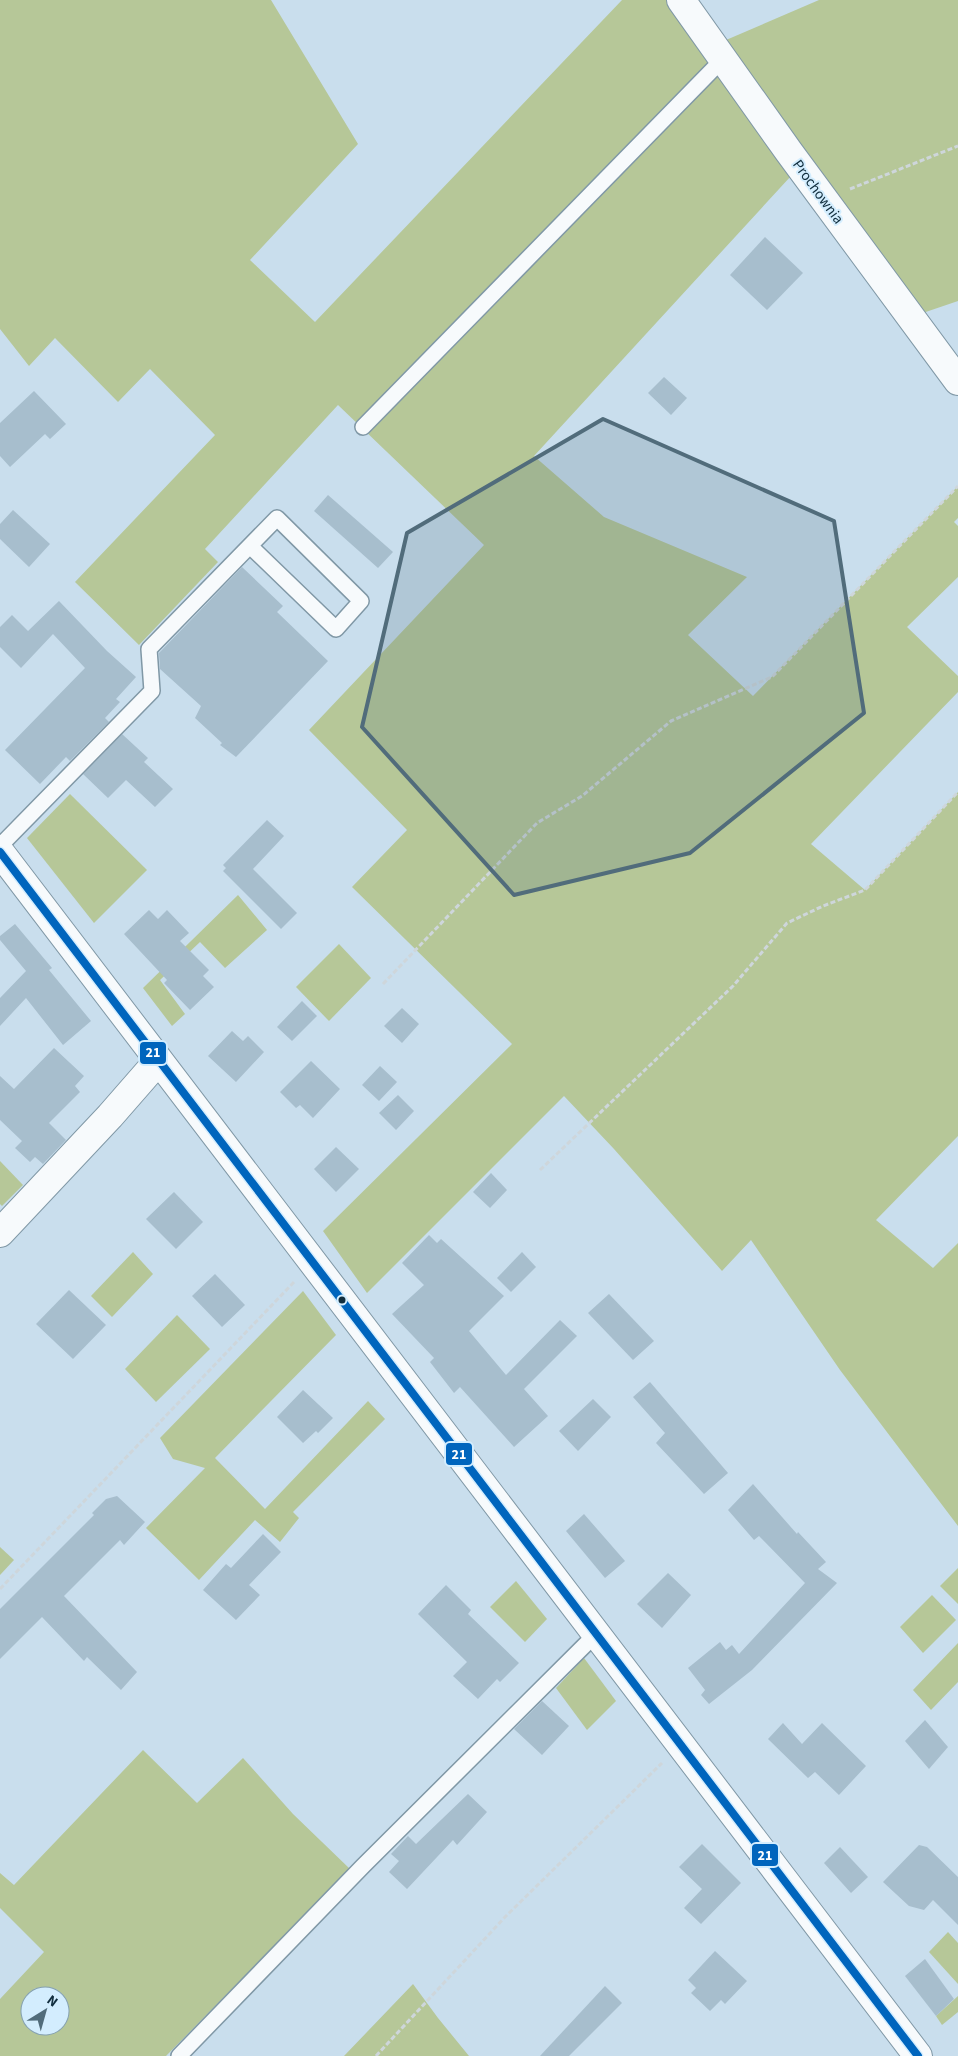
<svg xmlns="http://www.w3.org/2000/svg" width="958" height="2056" font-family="'Source Sans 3',sans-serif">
<rect width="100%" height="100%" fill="#c9deed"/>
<g fill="#b6c798" fill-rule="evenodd">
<polygon points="0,0 271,0 358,144 250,260 315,322 622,0 669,0 791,176 534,456 604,517 747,577 688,635 753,696 958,486 958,518 954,522 958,526 958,577 907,627 958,676 958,692 811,844 865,890 958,792 958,1136 876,1220 933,1268 958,1243 958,1526 840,1370 751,1240 722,1271 614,1149 564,1096 367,1293 323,1231 512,1044 352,887 407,830 309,730 484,545 338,405 205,549 218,562 139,645 75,582 215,435 150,369 118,402 55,338 29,366 0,329"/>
<polygon points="819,0 958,0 958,301 911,317 712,46"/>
<polygon points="70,794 147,870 94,923 27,838"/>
<polygon points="238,895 267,930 225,968 200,942 160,980 185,1014 172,1026 143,988"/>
<polygon points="339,944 371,978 329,1021 296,987"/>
<polygon points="0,1161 23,1185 2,1206 0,1204"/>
<polygon points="133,1252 153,1274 112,1317 91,1296"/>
<polygon points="303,1291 336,1335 215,1458 265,1509 368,1401 385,1419 293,1512 299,1518 280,1542 255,1520 199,1580 146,1528 205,1468 173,1459 160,1438"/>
<polygon points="177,1315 210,1349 156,1402 125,1369"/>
<polygon points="0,1547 14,1560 0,1575"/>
<polygon points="958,1568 958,1604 940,1586"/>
<polygon points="516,1581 547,1619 525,1642 490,1607"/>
<polygon points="932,1595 956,1620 923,1653 900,1627"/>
<polygon points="958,1643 958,1682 931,1710 913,1690"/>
<polygon points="584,1658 616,1701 587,1730 556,1688"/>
<path d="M143,1750L197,1803L243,1758L293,1814L350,1869L166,2056H0V1999L44,1952L0,1908V1873L14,1885ZM30,1996H60V2026H30Z"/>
<polygon points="948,1932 958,1943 958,1984 929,1952"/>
<polygon points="413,1984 438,2018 469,2056 344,2056"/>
<polygon points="958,1996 958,2012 942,2025 936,2016"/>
</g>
<g fill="#a7becd">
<polygon points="765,237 803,273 767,310 730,275"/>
<polygon points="664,377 687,398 671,415 648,393"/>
<polygon points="34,391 66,424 50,439 45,434 10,467 0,456 0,423"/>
<polygon points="328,495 393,552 378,568 314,511"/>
<polygon points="13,510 50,544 29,567 0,539 0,524"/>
<polygon points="242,567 283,606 277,612 328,661 236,757 220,745 222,743 195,718 201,706 160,669 159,653"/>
<polygon points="59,601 107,651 136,677 116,699 120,702 105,718 109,722 70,761 66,757 40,784 5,750 85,668 53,634 21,668 0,647 0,627 12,615 28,631"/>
<polygon points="122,734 148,758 144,762 173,789 155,807 126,780 108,798 83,774"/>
<polygon points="267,820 284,836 253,869 297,913 281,929 223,871 226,868 223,865"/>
<polygon points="149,910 158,919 167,910 189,933 180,941 209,970 203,976 214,987 190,1010 164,983 167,980 124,934"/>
<polygon points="15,924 52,968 49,970 91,1021 63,1045 26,998 0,1026 0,998 26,971 0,940 0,936"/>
<polygon points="302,1001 317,1016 292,1041 277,1027"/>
<polygon points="402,1008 419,1024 402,1043 384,1026"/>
<polygon points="232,1031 243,1041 248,1036 264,1052 236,1082 208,1056"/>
<polygon points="54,1048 84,1076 75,1086 80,1092 49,1123 66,1140 43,1164 35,1157 30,1162 15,1148 22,1141 0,1120 0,1076 14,1089"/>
<polygon points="311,1061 340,1089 313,1118 300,1105 296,1108 280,1092"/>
<polygon points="380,1066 397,1082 379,1101 362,1085"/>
<polygon points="398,1095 414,1111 396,1130 379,1113"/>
<polygon points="336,1147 359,1169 336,1192 314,1169"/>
<polygon points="491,1173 507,1190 490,1208 473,1192"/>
<polygon points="174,1192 203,1222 176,1249 146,1219"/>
<polygon points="429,1235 437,1243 441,1239 504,1296 469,1331 506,1375 560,1320 577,1336 524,1389 548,1416 514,1447 460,1387 454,1393 430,1362 434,1358 392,1314 424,1285 402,1263"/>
<polygon points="522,1252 536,1267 511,1292 497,1278"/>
<polygon points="215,1274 245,1305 222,1327 192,1296"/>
<polygon points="69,1290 106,1325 73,1359 36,1324"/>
<polygon points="609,1294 654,1341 633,1360 588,1313"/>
<polygon points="650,1382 728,1473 704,1494 656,1443 665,1433 633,1397"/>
<polygon points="303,1390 333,1418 318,1433 316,1431 303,1443 277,1417"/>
<polygon points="593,1399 611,1417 578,1451 559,1431"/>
<polygon points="753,1484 797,1534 798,1532 826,1562 818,1569 837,1583 752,1670 709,1704 701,1695 705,1690 688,1668 720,1642 726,1650 732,1645 739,1654 805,1583 759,1536 754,1540 728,1510"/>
<polygon points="117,1496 145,1522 124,1545 120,1540 64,1596 137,1672 121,1690 87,1657 84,1661 42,1617 0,1659 0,1609 94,1515 92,1513 106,1499"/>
<polygon points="584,1514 625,1561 605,1578 566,1531"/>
<polygon points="263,1534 281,1552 249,1585 260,1595 236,1620 203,1590 226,1564 231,1568"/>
<polygon points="668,1573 691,1595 662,1628 637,1604"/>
<polygon points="446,1585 471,1610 468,1614 519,1663 500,1682 497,1679 478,1699 453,1676 467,1662 418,1614"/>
<polygon points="542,1701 569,1726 542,1755 514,1729"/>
<polygon points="925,1720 948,1747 929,1769 905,1741"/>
<polygon points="783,1723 802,1744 822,1723 866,1766 839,1795 815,1772 808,1778 768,1739"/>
<polygon points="468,1794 487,1812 457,1845 453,1840 407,1889 389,1872 399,1861 391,1854 408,1836 416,1844"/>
<polygon points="702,1844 741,1883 701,1924 684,1908 702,1889 679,1867"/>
<polygon points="919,1845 927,1847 958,1877 958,1925 933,1900 924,1910 909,1906 883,1882"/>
<polygon points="840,1847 868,1877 851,1893 824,1863"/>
<polygon points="715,1951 747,1981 725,2004 721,2000 710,2011 691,1993 696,1988 688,1980"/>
<polygon points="925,1959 954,1999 936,2016 905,1976"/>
<polygon points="605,1986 622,2003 569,2056 540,2056"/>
</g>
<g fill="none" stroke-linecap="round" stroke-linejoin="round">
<g stroke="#8098a6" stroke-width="18">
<g id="service">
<polyline points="363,427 722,60"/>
<polyline points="0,846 152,691 149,649 277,518 361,601 336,629 250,546"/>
<polyline points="179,2056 363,1866 595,1635"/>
</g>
</g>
<g stroke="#8098a6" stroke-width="30">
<g id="minor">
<polyline points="681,0 789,152 958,381"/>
<polyline points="0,852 918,2056"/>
<polyline points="0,1233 110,1116 158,1061"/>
</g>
</g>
<g stroke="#ced6db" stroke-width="3" stroke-dasharray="5 2.5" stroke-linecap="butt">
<polyline points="850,189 958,146"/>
<polyline points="383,984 537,823 582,796 671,721 772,677 958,486"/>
<polyline points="540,1170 733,986 787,923 823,906 865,890 958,792"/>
<polyline points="0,1589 295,1281"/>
<polyline points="376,2056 506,1916 662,1763"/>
</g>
<use href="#service" stroke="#f7fafc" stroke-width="15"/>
<use href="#minor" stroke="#f7fafc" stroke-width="28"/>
<g stroke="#d3edfe" stroke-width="11">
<polyline id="bus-1" points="0,852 918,2056"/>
</g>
<use href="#bus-1" stroke="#0065bd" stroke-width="8"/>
</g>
<path fill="#516c7b" fill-opacity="0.2" stroke="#516c7b" stroke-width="4" stroke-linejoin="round" d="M603,419L834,521L864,713L690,853L514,895L362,727L407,533Z"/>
<circle fill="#112e3e" stroke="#d3edfe" stroke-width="2" cx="342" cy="1300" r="4.5"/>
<g text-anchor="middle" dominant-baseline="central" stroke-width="4" stroke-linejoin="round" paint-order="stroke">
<g font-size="15" fill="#112e3e" stroke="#d3edfe">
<text transform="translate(818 192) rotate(54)">Prochownia</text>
</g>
</g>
<g stroke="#d3edfe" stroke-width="2">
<rect x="139" y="1041" width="28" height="24" rx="5" fill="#0065bd"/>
<rect x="445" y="1442" width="28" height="24" rx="5" fill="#0065bd"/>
<rect x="751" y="1843" width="28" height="24" rx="5" fill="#0065bd"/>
</g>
<g font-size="14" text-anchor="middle" font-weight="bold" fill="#fff">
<text x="153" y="1057">21</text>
<text x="459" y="1459">21</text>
<text x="765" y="1860">21</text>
</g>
<g transform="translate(45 2011) rotate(37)"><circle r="24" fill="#d3edfe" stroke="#85a1b1"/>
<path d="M0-4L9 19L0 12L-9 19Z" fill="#516c7b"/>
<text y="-8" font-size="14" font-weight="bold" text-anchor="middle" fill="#112e3e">N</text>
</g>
</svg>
